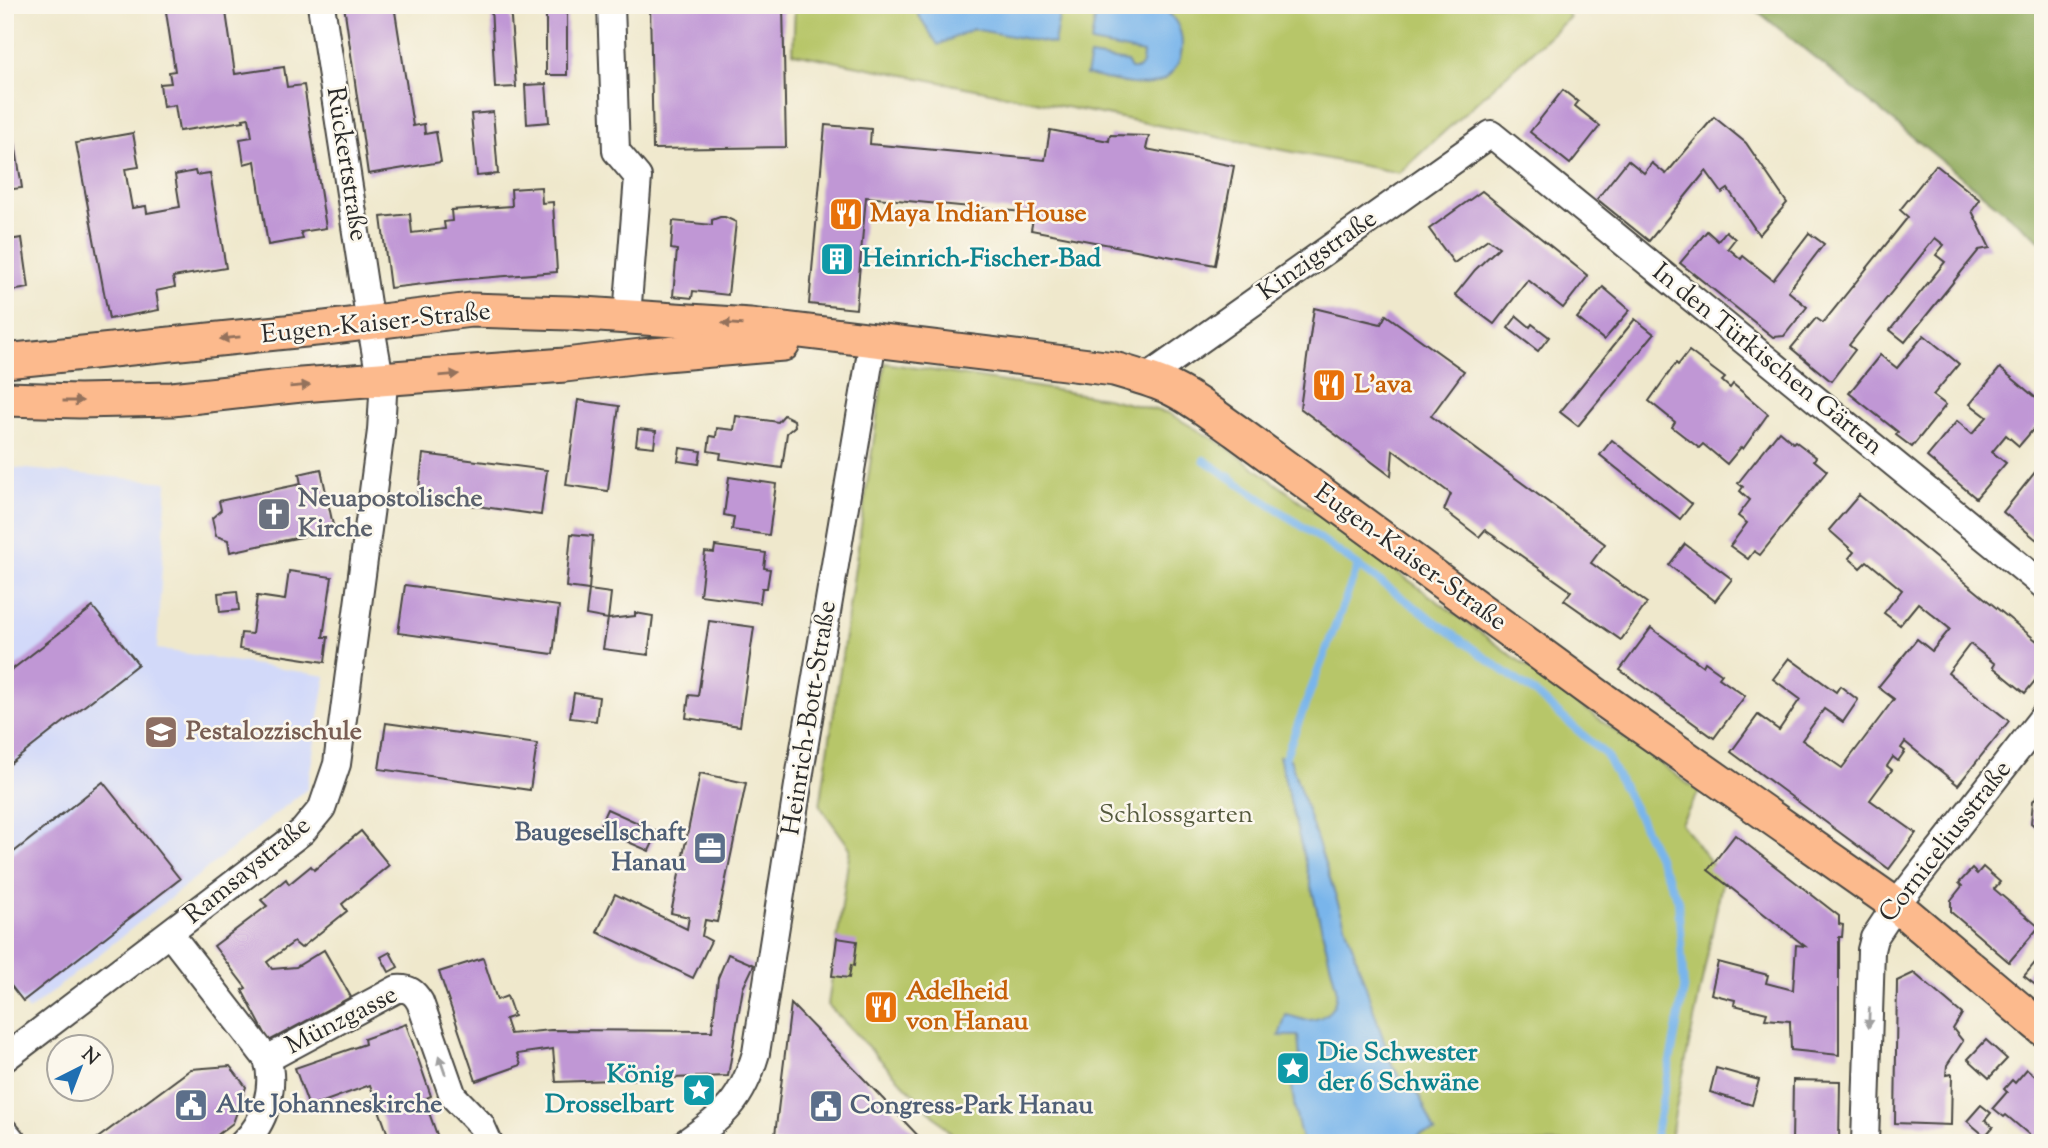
<svg xmlns="http://www.w3.org/2000/svg" width="2048" height="1148" font-family="'Sorts Mill Goudy',serif">
<rect width="100%" height="100%" fill="#fbf7ec"/>
<filter id="ink" filterUnits="userSpaceOnUse"><feTurbulence type="fractalNoise" baseFrequency=".0143" numOctaves="2"/><feDisplacementMap in="SourceGraphic" scale="14" xChannelSelector="R" yChannelSelector="G"/><feConvolveMatrix kernelMatrix="1 2 1 2 8 2 1 2 1" color-interpolation-filters="sRGB"/></filter>
<filter id="wash" filterUnits="userSpaceOnUse"><feTurbulence type="fractalNoise" baseFrequency=".00686" numOctaves="4" result="noise"/><feDisplacementMap in="SourceGraphic" scale="28" xChannelSelector="R" yChannelSelector="G"/><feGaussianBlur stdDeviation="1.57" result="paint"/><feColorMatrix in="noise" values="0 0 0 0 0 0 0 0 0 0 0 0 0 0 0 0 0 1.4 0 .05"/><feComposite in="paint" operator="in"/></filter>
<g filter="url(#wash)">
<rect width="100%" height="100%" fill="#efe8cc"/>
<polygon fill="#d2d9f9" points="5,467 167,482 157,649 326,676 307,789 28,1011 5,981"/>
<g fill="#b7c669" stroke="#71784a" stroke-width="2">
<polygon points="795,5 1560,5 1570,17 1399,173 793,53"/>
<polygon points="885,363 1105,398 1168,413 1222,444 1699,792 1681,823 1723,878 1669,1143 960,1143 828,1005 850,848 820,806"/>
</g>
<polygon fill="#91ab5d" stroke="#5e6b44" stroke-width="2" points="1750,5 2043,5 2043,243"/>
<g fill="#79b5eb" stroke="#52708b" stroke-width="2">
<polygon points="912,5 1061,5 1054,44 973,29 938,45"/>
<path d="M1097,5C1112,5 1146,2 1157,6C1191,19 1190,72 1156,83C1138,89 1105,78 1086,75L1090,56L1127,62L1131,69H1138L1142,64L1143,53L1091,43Z"/>
<path d="M1279,756L1290,759L1392,1065L1399,1076L1420,1097L1435,1132L1420,1134L1412,1143H1303L1295,1112L1291,1077L1301,1073L1298,1036H1279L1286,1015C1293,1016 1303,1021 1310,1020C1329,1018 1338,1005 1336,987Z"/>
</g>
<g fill="none" stroke-linecap="round" stroke-linejoin="round">
<g stroke="#79b5eb" stroke-width="8">
<polyline points="1204,460 1318,537 1536,694 1606,755 1640,819 1678,900 1684,990 1654,1143"/>
<polyline points="1285,758 1358,566"/>
</g>
</g>
<g id="blocks">
<g fill="#c097d5">
<polygon points="165,5 225,5 235,74 284,67 287,87 304,85 326,228 301,232 303,239 268,245 255,161 244,164 240,139 252,137 249,118 243,119 244,121 179,131 175,105 163,107 160,84 171,83 169,72 175,71"/>
<polygon points="344,5 394,5 413,126 424,124 425,134 436,132 441,162 368,174"/>
<polygon points="491,5 510,5 516,87 495,88"/>
<rect x="546" y="5" width="21" height="70"/>
<polygon points="650,5 783,5 786,147 653,149"/>
<polygon points="546,84 549,122 527,124 525,85"/>
<polygon points="1563,90 1578,102 1575,106 1600,126 1570,164 1530,132"/>
<polygon points="7,91 22,188 5,190 5,92"/>
<polygon points="493,112 498,174 477,176 471,114"/>
<polygon points="1714,117 1746,143 1787,203 1759,235 1728,189 1722,193 1706,171 1649,241 1597,199 1628,160 1644,173 1652,163 1666,174"/>
<polygon points="825,125 871,129 870,144 1045,160 1050,130 1109,141 1110,135 1149,136 1146,149 1234,166 1215,265 1031,230 1034,213 866,197 856,309 809,304"/>
<polygon points="133,133 139,167 125,169 132,208 146,206 147,213 180,207 175,175 195,171 196,175 210,173 226,268 173,277 175,287 156,291 159,310 109,319 76,143"/>
<polygon points="1936,165 1980,200 1972,211 1990,248 1979,250 1905,342 1890,330 1945,262 1936,255 1944,245 1935,238 1849,345 1855,350 1831,381 1791,348 1816,318 1823,323 1908,217 1900,210"/>
<polygon points="541,187 542,203 553,202 557,272 457,280 390,288 381,217 410,214 412,233 445,229 444,222 452,221 451,210 512,206 511,189"/>
<polygon points="1482,191 1588,276 1563,308 1528,280 1494,324 1455,295 1475,270 1499,247 1488,239 1454,263 1429,229"/>
<polygon points="720,217 725,217 736,222 728,295 693,291 692,298 673,296 677,250 671,249 673,221 712,225 712,220"/>
<polygon points="1707,231 1718,241 1726,231 1735,239 1728,248 1741,259 1743,256 1773,280 1809,233 1824,244 1788,291 1807,307 1784,336 1773,337 1680,263"/>
<polygon points="5,232 7,232 8,240 22,238 29,288 5,292"/>
<polygon points="1603,287 1630,310 1604,340 1577,318"/>
<polygon points="1314,308 1381,324 1386,315 1464,371 1431,416 1605,544 1591,563 1647,603 1621,640 1564,600 1571,591 1485,530 1479,537 1444,510 1451,494 1393,450 1391,476 1300,408"/>
<polygon points="1517,316 1530,327 1532,324 1549,337 1538,351 1508,328"/>
<polygon points="1635,319 1654,334 1578,426 1560,412"/>
<polygon points="1924,335 1959,364 1933,395 1946,405 1912,447 1896,435 1898,432 1849,393 1880,355 1897,368"/>
<polygon points="1689,351 1725,378 1722,381 1730,388 1733,384 1768,414 1743,449 1741,447 1727,464 1703,444 1699,448 1672,427 1675,422 1649,401 1676,363 1678,365"/>
<polygon points="2000,368 2043,404 2043,418 2019,446 2006,435 1992,452 2006,463 1976,498 1927,457 1957,421 1972,434 1987,417 1970,404"/>
<polygon points="578,400 619,406 608,491 566,485"/>
<polygon points="784,415 794,420 795,426 787,433 782,468 720,459 721,453 708,451 710,436 716,437 717,428 734,430 736,416 778,422"/>
<polygon points="638,429 656,431 654,447 636,445"/>
<polygon points="1779,431 1793,443 1795,441 1816,457 1814,460 1827,471 1760,555 1754,551 1748,559 1730,546 1747,523 1738,516 1750,500 1740,491 1743,487 1738,483"/>
<polygon points="1612,440 1692,504 1680,519 1600,455"/>
<polygon points="680,448 701,451 699,464 678,461"/>
<polygon points="423,454 547,470 541,515 418,498"/>
<polygon points="321,469 334,530 230,552 228,540 216,536 212,518 221,510 219,501 301,484 299,474"/>
<polygon points="2036,471 2043,477 2043,545 2003,512"/>
<polygon points="729,477 776,484 769,535 732,530 734,517 724,515"/>
<polygon points="1859,495 2043,646 2043,671 2025,693 1993,667 1995,664 1970,644 1948,673 2009,721 1958,785 1905,742 1901,748 1905,751 1898,761 1893,757 1887,766 1892,770 1870,800 1916,833 1889,869 1731,752 1758,715 1779,730 1800,699 1773,679 1789,658 1836,692 1840,686 1858,700 1843,722 1824,709 1802,740 1842,768 1894,699 1878,687 1917,639 1932,651 1950,629 1918,603 1900,625 1884,613 1902,590 1867,561 1860,568 1849,558 1854,552 1829,530"/>
<polygon points="571,534 593,536 589,590 566,587"/>
<polygon points="1685,544 1732,579 1715,601 1669,565"/>
<polygon points="715,546 766,553 764,568 770,569 767,588 762,588 760,603 700,595 705,552 714,553"/>
<polygon points="289,571 332,577 323,637 328,637 325,662 239,649 241,633 252,634 257,596 285,600"/>
<polygon points="405,585 559,606 553,654 398,633"/>
<polygon points="589,590 611,593 608,619 635,616 635,613 653,616 648,655 603,649 608,619 586,615"/>
<polygon points="237,591 239,610 220,612 218,593"/>
<polygon points="93,607 138,664 5,768 5,675"/>
<polygon points="709,621 754,627 740,726 686,718 689,695 698,696"/>
<polygon points="1651,628 1703,666 1705,662 1722,674 1719,678 1745,696 1714,738 1620,670"/>
<polygon points="574,693 599,697 596,721 570,718"/>
<polygon points="386,723 537,744 530,790 379,769"/>
<polygon points="700,773 746,783 717,922 705,920 702,936 711,941 693,978 597,932 615,894 687,929 689,917 671,913"/>
<polygon points="103,782 180,879 23,1001 5,978 5,859"/>
<polygon points="2043,789 2043,833 2031,823 2033,801"/>
<polygon points="607,809 658,832 649,851 598,829"/>
<polygon points="361,831 389,865 342,904 347,911 301,948 294,942 267,962 272,969 296,967 324,950 351,997 269,1041 242,990 246,988 214,946 267,906 261,900 286,879 289,884 311,866 314,870"/>
<polygon points="1735,835 1839,916 1839,924 1843,925 1842,937 1839,937 1839,1055 1791,1050 1790,1021 1765,1019 1767,1013 1734,1005 1735,1000 1711,994 1718,962 1768,975 1766,983 1793,990 1796,945 1805,946 1708,870"/>
<polygon points="1983,867 2000,882 1994,889 2039,927 2009,962 1951,912 1951,900 1962,886 1959,883 1972,869 1977,874"/>
<polygon points="837,938 857,941 854,966 851,965 849,978 832,976"/>
<polygon points="390,952 398,967 389,972 381,957"/>
<polygon points="2043,953 2043,991 2024,976"/>
<polygon points="728,954 754,965 743,988 728,1076 556,1082 553,1049 517,1054 521,1065 476,1081 439,972 483,958 497,1000 507,996 514,1016 505,1019 510,1034 551,1030 712,1031 718,978"/>
<polygon points="1914,973 1962,1014 1953,1029 1963,1041 1947,1065 1946,1075 1952,1074 1951,1125 1895,1123 1897,981"/>
<polygon points="791,1004 863,1078 925,1143 774,1143"/>
<polygon points="406,1024 431,1096 424,1099 440,1143 391,1143 370,1085 309,1107 295,1068 365,1044 364,1039"/>
<polygon points="1986,1040 2007,1059 1989,1078 1968,1059"/>
<polygon points="230,1066 246,1087 233,1123 207,1143 91,1143 191,1069"/>
<polygon points="1716,1068 1759,1080 1752,1105 1710,1092"/>
<polygon points="2027,1069 2043,1083 2043,1143 2039,1143 2006,1115 2004,1117 1993,1108 2007,1092 2004,1089 2012,1080 2015,1083"/>
<polygon points="1793,1080 1840,1081 1839,1143 1792,1143"/>
<polygon points="1981,1105 1991,1113 1985,1120 1993,1127 1985,1136 1967,1121"/>
</g>
</g>
</g>
<g filter="url(#ink)">
<use href="#blocks" fill-opacity="0" stroke="#484743" stroke-width="2"/>
<g fill="none" stroke-linecap="round" stroke-linejoin="round">
<g stroke="#484743" stroke-width="30">
<g id="minor">
<polyline points="611,5 616,151 638,177 627,316"/>
<polyline points="1145,379 1491,134 2043,585"/>
<path d="M170,934L267,1059C276,1086 265,1124 243,1143"/>
<polyline points="5,1058 303,831 322,808 337,764 381,431 383,395 367,304 321,5"/>
<path d="M267,1059L397,989C409,988 414,992 420,1002L453,1096L481,1125L489,1143"/>
<polyline points="5,1132 14,1143"/>
<path d="M685,1143C725,1115 742,1101 756,1053L801,766L873,340"/>
<polyline points="1865,1143 1871,950 1874,938 1896,905 2043,717"/>
</g>
</g>
<g stroke="#484743" stroke-width="37">
<g id="major">
<path d="M5,361L325,328L471,310L569,313L750,325L1114,369C1131,374 1149,379 1166,386C1191,397 1213,415 1236,431L1598,696L1896,905L2043,1029"/>
<polyline points="5,399 79,401 172,399 301,385 565,365 641,356 783,344"/>
</g>
</g>
<use href="#minor" stroke="#fff" stroke-width="26"/>
<use href="#major" stroke="#fcba8d" stroke-width="33"/>
</g>
<defs><path id="oneway-solid" d="M-6-.8H1V-3.2L6.5 0L1 3.2V.8H-6Z" transform="scale(1.75)"/></defs>
<g fill="#94725c">
<use href="#oneway-solid" transform="translate(732 324) rotate(-176)"/>
<use href="#oneway-solid" transform="translate(230 338) rotate(174)"/>
<use href="#oneway-solid" transform="translate(449 375) rotate(-5)"/>
<use href="#oneway-solid" transform="translate(300 386) rotate(-5)"/>
<use href="#oneway-solid" transform="translate(73 401)"/>
</g>
<g fill="#a0a0a0">
<use href="#oneway-solid" transform="translate(1869 1018) rotate(92)"/>
<use href="#oneway-solid" transform="translate(442 1065) rotate(-109)"/>
</g>
</g>
<defs>
<g id="restaurant-square" transform="scale(1.75)"><rect x="-9" y="-9" width="18" height="18" rx="4" fill="#e8710a" stroke="#fbf7ec"/><path d="M-5-6h1v4h1v-4h1v4h1v-4h1v5L-1.5 .5V6h-2V.5L-5-1ZM5-6V6H3V1.5H1.5Q1.5-4 5-6Z" fill="#fff"/></g>
<g id="building-square" transform="scale(1.75)"><rect x="-9" y="-9" width="18" height="18" rx="4" fill="#0f9aa8" stroke="#fbf7ec"/><path d="M-4-6H4V6H1V3H-1V6H-4ZM-2.5-4.3h1.7v1.8h-1.7ZM.8-4.3h1.7v1.8H.8ZM-2.5-1h1.7V.8h-1.7ZM.8-1h1.7V.8H.8Z" fill="#fff"/></g>
<g id="church-square" transform="scale(1.75)"><rect x="-9" y="-9" width="18" height="18" rx="4" fill="#6b7280" stroke="#fbf7ec"/><path d="M-1.2-6h2.4v3.5h3.3v2.4h-3.3V6h-2.4V-.1h-3.3v-2.4h3.3Z" fill="#fff"/></g>
<g id="school-square" transform="scale(1.75)"><rect x="-9" y="-9" width="18" height="18" rx="4" fill="#8d6e63" stroke="#fbf7ec"/><path d="M0-5L7-2L0 1L-7-2ZM-4 1L0 2.5L4 1V4Q0 6-4 4Z" fill="#fff"/></g>
<g id="office-square" transform="scale(1.75)"><rect x="-9" y="-9" width="18" height="18" rx="4" fill="#5c6f8a" stroke="#fbf7ec"/><path d="M-6-3h4V-5.5h4V-3h4V5H-6ZM-1-4.5V-3h2v-1.5ZM-6 0V1H6V0Z" fill="#fff"/></g>
<g id="sight-square" transform="scale(1.75)"><rect x="-9" y="-9" width="18" height="18" rx="4" fill="#0f9aa8" stroke="#fbf7ec"/><path d="M0-6L1.8-2.2L6-1.7L2.9 1.2L3.7 5.4L0 3.3L-3.7 5.4L-2.9 1.2L-6-1.7L-1.8-2.2Z" fill="#fff"/></g>
<g id="civic-square" transform="scale(1.75)"><rect x="-9" y="-9" width="18" height="18" rx="4" fill="#5c6f8a" stroke="#fbf7ec"/><path d="M-.6-6.5H3V-4.5H.6V-3L4-1V1h2V6H-6V1h2V-1L-.6-3ZM-1.2 2.5V6h2.4V2.5Z" fill="#fff"/></g>
</defs>
<g fill-rule="evenodd">
<use href="#restaurant-square" x="846" y="214"/>
<use href="#building-square" x="837" y="259"/>
<use href="#restaurant-square" x="1329" y="385"/>
<use href="#church-square" x="274" y="514"/>
<use href="#school-square" x="161" y="732"/>
<use href="#office-square" x="710" y="848"/>
<use href="#restaurant-square" x="881" y="1007"/>
<use href="#sight-square" x="1293" y="1068"/>
<use href="#sight-square" x="699" y="1090"/>
<use href="#civic-square" x="191" y="1105"/>
<use href="#civic-square" x="826" y="1106"/>
</g>
<g text-anchor="middle" dominant-baseline="central" stroke-width="5" stroke-linejoin="round" paint-order="stroke">
<g font-size="26" fill="#2b2b2b" stroke="#fbf7ec">
<text transform="translate(346 164) rotate(81)">Rückertstraße</text>
<text transform="translate(1318 256) rotate(-35)">Kinzigstraße</text>
<text transform="translate(376 324) rotate(-6)">Eugen-Kaiser-Straße</text>
<text transform="translate(1767 360) rotate(39)">In den Türkischen Gärten</text>
<text transform="translate(1410 558) rotate(36)">Eugen-Kaiser-Straße</text>
<text transform="translate(810 718) rotate(-81)">Heinrich-Bott-Straße</text>
<text transform="translate(1946 842) rotate(-52)">Corniceliusstraße</text>
<text transform="translate(248 871) rotate(-39)">Ramsaystraße</text>
<text transform="translate(342 1021) rotate(-27)">Münzgasse</text>
</g>
<g font-size="26" font-weight="bold" fill="#c56008" stroke="#fbf7ec" text-anchor="start">
<text x="870" y="214">Maya Indian House</text>
<text x="1354" y="385">L'ava</text>
<text x="906" y="992">Adelheid<tspan x="906" dy="30">von Hanau</tspan></text>
</g>
<g font-size="26" font-weight="bold" fill="#0d838f" stroke="#fbf7ec" text-anchor="start">
<text x="862" y="259">Heinrich-Fischer-Bad</text>
<text x="1318" y="1053">Die Schwester<tspan x="1318" dy="30">der 6 Schwäne</tspan></text>
<text x="674" y="1075" text-anchor="end">König<tspan x="674" dy="30">Drosselbart</tspan></text>
</g>
<g font-size="26" font-weight="bold" fill="#5b616d" stroke="#fbf7ec" text-anchor="start">
<text x="298" y="499">Neuapostolische<tspan x="298" dy="30">Kirche</tspan></text>
</g>
<g font-size="26" font-weight="bold" fill="#785e54" stroke="#fbf7ec" text-anchor="start">
<text x="186" y="732">Pestalozzischule</text>
</g>
<g font-size="26" fill="#555a3e" stroke="#fbf7ec">
<text x="1176" y="815">Schlossgarten</text>
</g>
<g font-size="26" font-weight="bold" fill="#4e5e75" stroke="#fbf7ec" text-anchor="start">
<text x="686" y="833" text-anchor="end">Baugesellschaft<tspan x="686" dy="30">Hanau</tspan></text>
<text x="216" y="1105">Alte Johanneskirche</text>
<text x="850" y="1106">Congress-Park Hanau</text>
</g>
</g>
<rect width="2048" height="1148" fill="none" stroke="#fbf7ec" stroke-width="28"/>
<g transform="translate(80 1068) rotate(42)"><circle r="33" fill="#fbf7ec" stroke="#a8a59f" stroke-width="2"/>
<path d="M0-5L12 26L0 18L-12 26Z" fill="#1f6fb2"/>
<text y="-10" font-size="19" font-weight="bold" text-anchor="middle" fill="#2b2b2b">N</text>
</g>
</svg>
